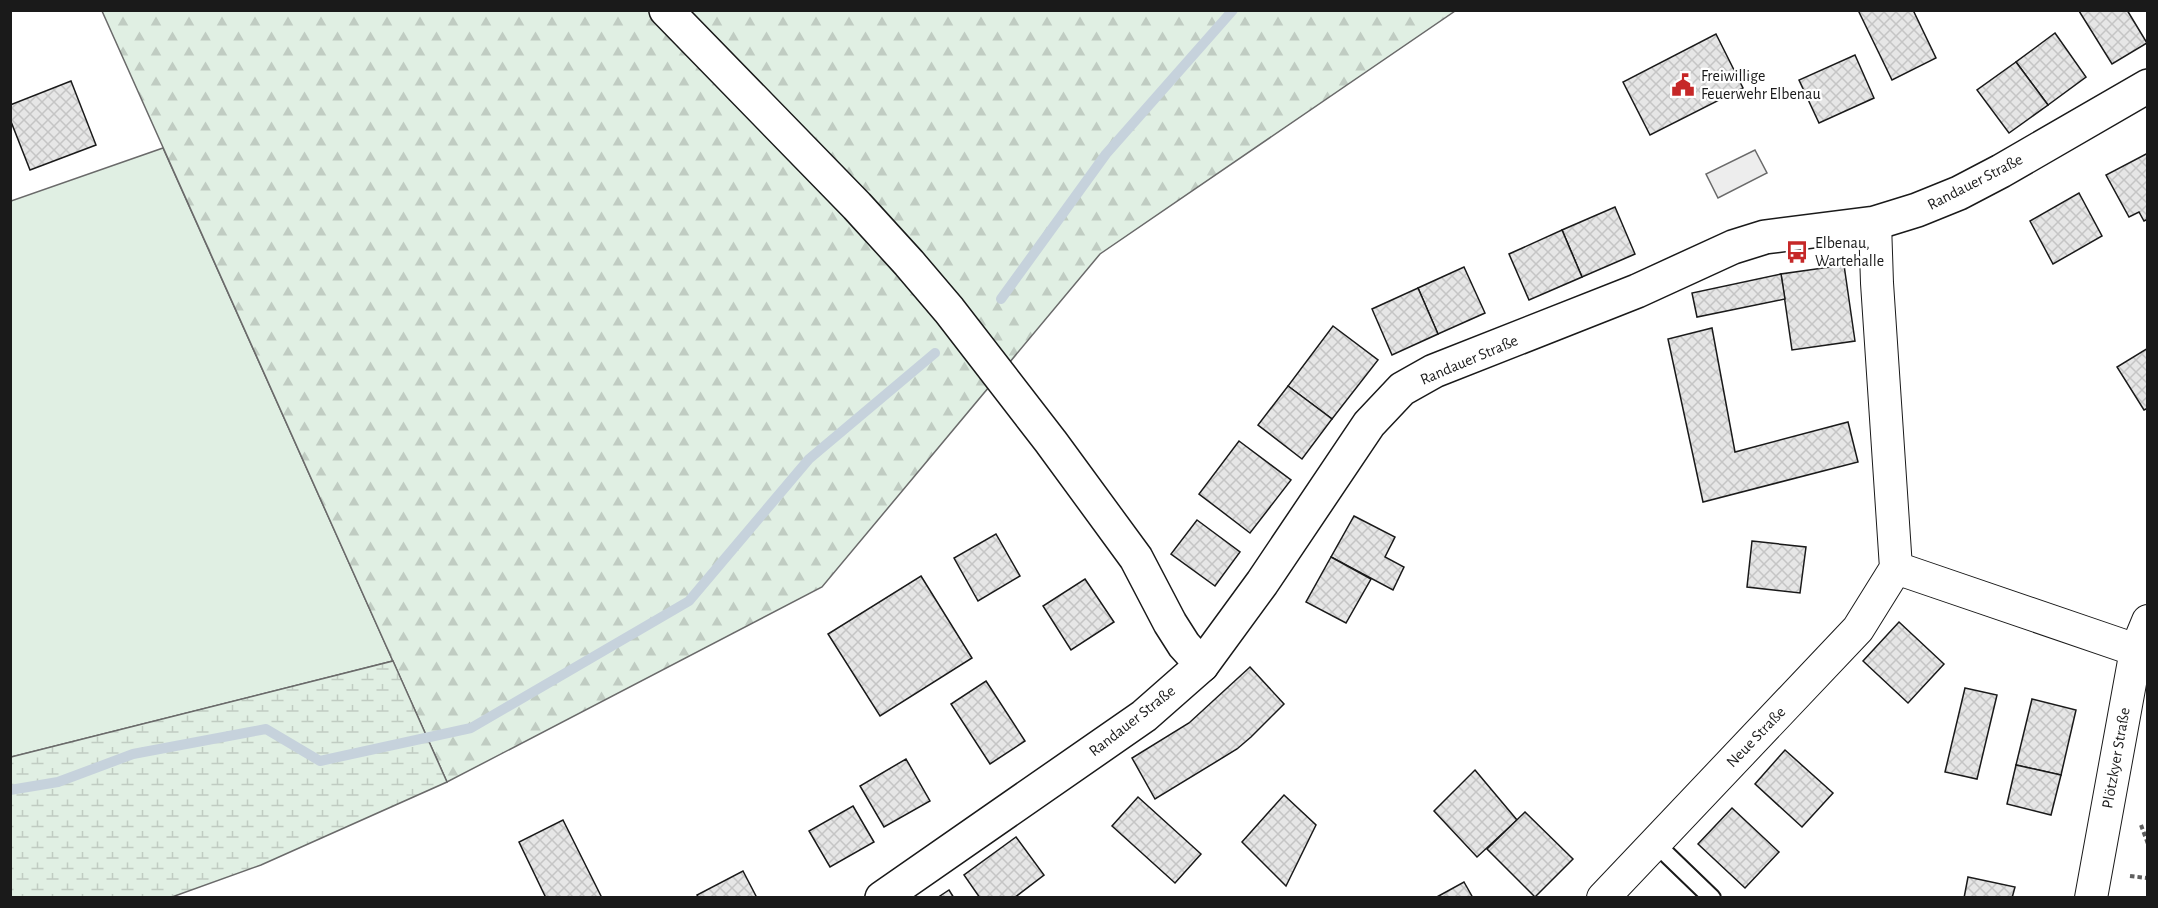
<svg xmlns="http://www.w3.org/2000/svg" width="2158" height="908" font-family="'Alegreya Sans',sans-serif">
<defs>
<pattern id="forest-firs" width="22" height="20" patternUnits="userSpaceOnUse" patternTransform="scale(1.5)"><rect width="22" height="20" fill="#e0efe3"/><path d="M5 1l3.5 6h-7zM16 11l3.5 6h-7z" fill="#c0ccc2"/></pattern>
<pattern id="wetland-marsh" width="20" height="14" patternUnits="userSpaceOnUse" patternTransform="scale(1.5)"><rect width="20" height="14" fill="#e0efe3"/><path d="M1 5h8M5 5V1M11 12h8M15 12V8" fill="none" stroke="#c0ccc2"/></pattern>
<pattern id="building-cross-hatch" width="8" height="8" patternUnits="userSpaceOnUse" patternTransform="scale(1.5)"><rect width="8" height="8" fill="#e6e6e6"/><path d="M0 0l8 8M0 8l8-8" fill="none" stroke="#c5c5c5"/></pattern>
</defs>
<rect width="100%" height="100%" fill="#fff"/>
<polygon fill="#e0efe3" stroke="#6a6a6a" stroke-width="1.5" points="163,148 393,661 11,757 11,201"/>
<polygon fill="url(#forest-firs)" stroke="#6a6a6a" stroke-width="1.5" points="102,11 1455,11 1100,254 822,587 447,782"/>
<polygon fill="url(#wetland-marsh)" stroke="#6a6a6a" stroke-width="1.5" points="393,661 447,782 261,865 172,897 11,897 11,757"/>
<polygon fill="#ededed" stroke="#6a6a6a" stroke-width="1.5" points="1755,150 1767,173 1718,198 1706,174"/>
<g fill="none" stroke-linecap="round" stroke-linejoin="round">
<g stroke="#c6d2dc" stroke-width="10">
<polyline points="1001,299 1106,154 1233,10"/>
<polyline points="10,790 58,782 133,754 266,729 320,761 471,728 689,601 809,459 935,353"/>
</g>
</g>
<g fill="url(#building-cross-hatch)" stroke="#1a1a1a" stroke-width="1.5">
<polygon points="1858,10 1913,10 1936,58 1892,80"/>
<polygon points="2127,10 2147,43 2112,64 2079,11"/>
<polygon points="2055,33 2086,77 2048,105 2016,62"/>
<polygon points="1716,34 1743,88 1650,135 1623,82"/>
<polygon points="1855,55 1874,98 1819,123 1799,80"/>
<polygon points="2016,62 2048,105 2009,133 1977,90"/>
<polygon points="71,81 96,145 30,170 10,119 10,105"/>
<polygon points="2148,153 2148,219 2144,221 2139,212 2129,217 2106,175"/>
<polygon points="2079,193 2102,236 2053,264 2030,221"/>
<polygon points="1615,207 1635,254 1582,277 1562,230"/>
<polygon points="1562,230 1582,277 1529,300 1509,254"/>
<polygon points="1844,265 1855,341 1792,350 1781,274"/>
<polygon points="1464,267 1485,313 1438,334 1418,288"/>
<polygon points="1781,274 1785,299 1697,317 1692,293"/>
<polygon points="1418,288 1438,334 1392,355 1372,309"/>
<polygon points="1333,326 1378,360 1332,419 1288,386"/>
<polygon points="1712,328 1735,452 1848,422 1858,462 1703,502 1668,339"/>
<polygon points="2148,348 2148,408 2144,410 2117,367"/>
<polygon points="1288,386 1332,419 1302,459 1258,425"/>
<polygon points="1239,441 1291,480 1250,533 1199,494"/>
<polygon points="1354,516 1395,537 1385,557 1404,567 1393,590 1331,557"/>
<polygon points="1197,520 1240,552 1215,586 1171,554"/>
<polygon points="996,534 1020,576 978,601 954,558"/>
<polygon points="1752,541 1806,547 1800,593 1747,587"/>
<polygon points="1331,557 1371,579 1346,623 1306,602"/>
<polygon points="921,576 972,658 880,716 828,634"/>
<polygon points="1085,579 1114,622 1071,650 1043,606"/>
<polygon points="1899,622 1944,664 1908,703 1863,661"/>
<polygon points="1250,667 1284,704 1251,737 1237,749 1155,799 1132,758 1189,723"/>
<polygon points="986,681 1025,741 990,764 951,704"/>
<polygon points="1965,688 1997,695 1977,779 1945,772"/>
<polygon points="2032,699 2076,710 2061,775 2016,765"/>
<polygon points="1785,750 1833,793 1802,827 1755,784"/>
<polygon points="906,759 930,801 884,827 860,786"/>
<polygon points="2016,765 2061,775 2051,815 2007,804"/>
<polygon points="1475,770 1517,820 1477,857 1434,811"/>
<polygon points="1284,795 1316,825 1286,886 1242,842"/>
<polygon points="1138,797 1201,854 1175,883 1112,826"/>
<polygon points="853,806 874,842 830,867 809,831"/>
<polygon points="1732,808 1779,852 1745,888 1698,844"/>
<polygon points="1525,812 1573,859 1535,897 1487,849"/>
<polygon points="563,820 602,898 546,898 519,842"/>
<polygon points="1016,837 1044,875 1014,898 980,898 964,875"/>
<polygon points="743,871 757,898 699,898 697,895"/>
<polygon points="1968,877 2015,887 2012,898 1964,898"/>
<polygon points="1464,882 1473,898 1435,898"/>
<polygon points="949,890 954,898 937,898"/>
</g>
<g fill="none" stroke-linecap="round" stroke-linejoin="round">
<g stroke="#1a1a1a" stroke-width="20">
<polyline id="lane" points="1655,843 1712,898"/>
</g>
<g stroke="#1a1a1a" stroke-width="34">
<g id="street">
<polyline points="1896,568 2136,650"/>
<polyline points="1603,898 1858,629 1896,568 1877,283 1875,223"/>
<polyline points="2091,898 2136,650 2148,621"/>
</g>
</g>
<g stroke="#1a1a1a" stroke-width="36">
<g id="secondary">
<polyline points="666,10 857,206 909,263 949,310 1051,442 1136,558 1170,623 1184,645 1202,665"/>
<polyline points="882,898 1144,716 1202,665 1262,583 1369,424 1402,389 1434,371 1637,291 1733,247 1765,237 1875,223 1917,210 1959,193 2001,171 2148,86"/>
</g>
</g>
<g stroke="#5f5f5f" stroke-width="4" stroke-dasharray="4.5 3" stroke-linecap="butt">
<polyline points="2141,825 2148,844"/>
<polyline points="2130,876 2147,878"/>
</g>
<use href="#lane" stroke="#fff" stroke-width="16"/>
<use href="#street" stroke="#fff" stroke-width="32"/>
<use href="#secondary" stroke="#fff" stroke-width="33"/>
</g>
<defs>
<g id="civic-bare" transform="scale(1.8)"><path d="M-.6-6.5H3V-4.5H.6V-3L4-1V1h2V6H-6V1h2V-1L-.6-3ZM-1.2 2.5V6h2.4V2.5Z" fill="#c62828" stroke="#fff" stroke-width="2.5" paint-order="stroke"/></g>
<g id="bus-bare" transform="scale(1.8)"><path d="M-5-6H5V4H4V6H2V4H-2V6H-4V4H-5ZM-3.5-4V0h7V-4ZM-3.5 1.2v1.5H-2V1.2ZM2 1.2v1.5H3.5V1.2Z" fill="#c62828" stroke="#fff" stroke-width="2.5" paint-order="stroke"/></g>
</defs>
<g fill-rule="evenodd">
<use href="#civic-bare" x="1683" y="85"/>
<use href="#bus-bare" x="1797" y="252"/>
</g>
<g text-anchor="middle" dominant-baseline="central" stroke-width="4.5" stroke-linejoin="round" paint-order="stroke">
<g font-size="16" fill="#1a1a1a" stroke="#fff" text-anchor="start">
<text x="1701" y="76">Freiwillige<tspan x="1701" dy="18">Feuerwehr Elbenau</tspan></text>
<text x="1815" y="243">Elbenau,<tspan x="1815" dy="18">Wartehalle</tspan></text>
</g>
<g font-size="16" fill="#1a1a1a" stroke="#fff">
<text transform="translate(1975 182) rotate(-27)">Randauer Straße</text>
<text transform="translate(1469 360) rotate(-23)">Randauer Straße</text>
<text transform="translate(1132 721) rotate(-38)">Randauer Straße</text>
<text transform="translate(1756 737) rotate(-46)">Neue Straße</text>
<text transform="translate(2116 758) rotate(-80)">Plötzkyer Straße</text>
</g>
</g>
<rect width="2158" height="908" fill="none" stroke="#1a1a1a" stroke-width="24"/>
</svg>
